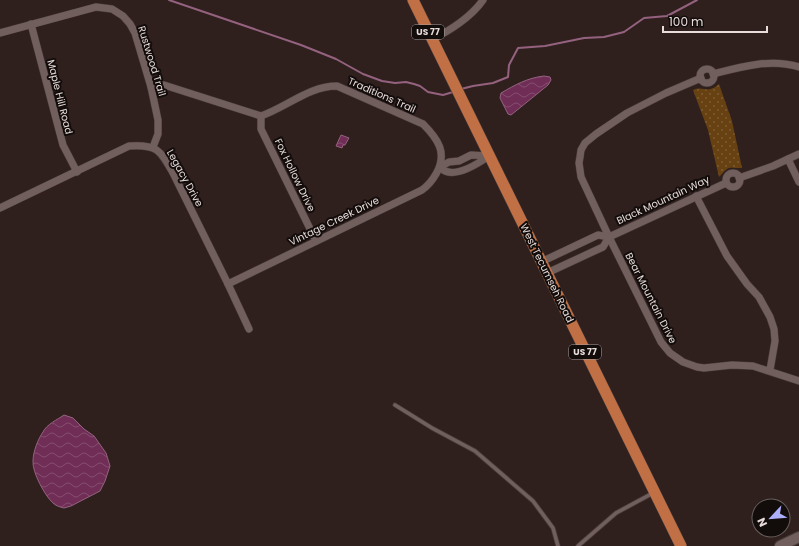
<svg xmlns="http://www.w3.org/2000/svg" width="799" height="546" font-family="Poppins,sans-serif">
<defs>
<pattern id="park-dots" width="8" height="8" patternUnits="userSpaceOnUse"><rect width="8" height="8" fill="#674112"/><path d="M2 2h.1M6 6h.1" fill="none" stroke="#7d5c34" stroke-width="1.8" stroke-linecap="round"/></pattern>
<pattern id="water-waves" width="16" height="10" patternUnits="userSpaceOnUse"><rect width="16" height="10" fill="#702e57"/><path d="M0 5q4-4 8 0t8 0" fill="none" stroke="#844c6f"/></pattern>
</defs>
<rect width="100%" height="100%" fill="#2f201e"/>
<path fill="url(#park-dots)" d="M719,84L732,121L742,168C727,168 730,165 719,177L708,130L693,90C705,85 706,95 719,84Z"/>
<g fill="url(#water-waves)" stroke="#94627f">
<path d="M544,76L550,77L551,80L548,85L511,115L508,114L500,98L501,93C515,85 527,78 544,76Z"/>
<polygon points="341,135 349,138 345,145 343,145 342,148 336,146"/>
<path d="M64,415L73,418L84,429L94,436L106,453L110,466L105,481L100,491L71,506L64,508C60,507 56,506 53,503C45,496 32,472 33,461C33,452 38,439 43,432C47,424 57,420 64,415Z"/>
</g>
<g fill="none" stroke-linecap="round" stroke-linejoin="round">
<g stroke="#94627f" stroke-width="2">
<polyline points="169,0 301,45 336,59 363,74 382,81 395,83 406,82 414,84 420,86 428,92 443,95 453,92"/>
<polyline points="461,89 473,86 493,83 508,77 509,65 518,48 545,46 584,38 604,37 624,32 644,18 667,16 697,0"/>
</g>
<g stroke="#493c3b" stroke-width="5">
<g id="lane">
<polyline points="395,405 432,428 475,451 533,501 553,528 558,546"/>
<polyline points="578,546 616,513 653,493"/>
</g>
</g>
<g stroke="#493c3b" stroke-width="8">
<g id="street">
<polyline points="31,24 63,145 77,172"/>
<polyline points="0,33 96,7 112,9 123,16 130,24 135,33 151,87 158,120 158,134 153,147"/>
<path d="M432,39C450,31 472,16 483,0"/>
<circle cx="707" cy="76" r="7"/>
<path d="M713,74C740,67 771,58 799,67"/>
<polyline points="701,78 666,93 627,113 596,134 585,143 581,150 580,157 579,163 581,177 609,237 661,342 670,353 683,362 697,367 704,368 732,365 753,366 799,381"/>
<path d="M151,87L164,85L261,116C287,107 309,86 337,86L423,124C438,139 448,153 436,174C432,181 429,185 422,190L228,284"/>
<polyline points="261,116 261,129 316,241"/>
<path d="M471,155L489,156C479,163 458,177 445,171C443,170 441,169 440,167L449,162L459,161Z"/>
<polyline points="788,159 799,182"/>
<circle cx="733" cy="180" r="7"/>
<polyline points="739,178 773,166 799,154"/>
<polyline points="696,196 727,256 747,284 759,297 770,317 774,329 775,341 770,370"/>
<path d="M0,208L129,146C157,144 160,150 173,173L228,284L249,329"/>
<polyline points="541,262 598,235 609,237"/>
<polyline points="547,273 603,247 609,237 726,183"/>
</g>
</g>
<g stroke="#493c3b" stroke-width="12">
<polyline id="secondary" points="780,546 799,537"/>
</g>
<g stroke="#493c3b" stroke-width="12">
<polyline id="primary" points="413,0 681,546"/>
</g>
<use href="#lane" stroke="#715f5d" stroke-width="3.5"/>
<use href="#street" stroke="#715f5d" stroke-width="7"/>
<use href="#secondary" stroke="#715f5d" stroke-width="10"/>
<use href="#primary" stroke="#c17046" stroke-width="11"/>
</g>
<g text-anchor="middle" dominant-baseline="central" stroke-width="4" stroke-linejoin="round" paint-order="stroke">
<g fill="#120c0b" stroke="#a89e9d" stroke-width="1">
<rect x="412" y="25" width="32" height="14" rx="3"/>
<rect x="569" y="345" width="32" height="14" rx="3"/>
</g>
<g font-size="9" font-weight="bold" fill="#e8dddb">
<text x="428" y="32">US 77</text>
<text x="585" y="352">US 77</text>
</g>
<g font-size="10" fill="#e8dddb" stroke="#120c0b">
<text transform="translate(152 61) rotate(73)">Rustwood Trail</text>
<text transform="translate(382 95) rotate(24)">Traditions Trail</text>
<text transform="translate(60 97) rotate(76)">Maple Hill Road</text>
<text transform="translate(295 175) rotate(64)">Fox Hollow Drive</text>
<text transform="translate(185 178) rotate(61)">Legacy Drive</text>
<text transform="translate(663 200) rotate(-25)">Black Mountain Way</text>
<text transform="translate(334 221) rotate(-26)">Vintage Creek Drive</text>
<text transform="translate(547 273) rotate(64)">West Tecumseh Road</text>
<text transform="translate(651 298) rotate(63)">Bear Mountain Drive</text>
</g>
</g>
<g transform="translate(771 518) rotate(244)"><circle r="19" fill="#120c0b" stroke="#68605e"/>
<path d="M0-3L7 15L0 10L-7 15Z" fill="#adaffb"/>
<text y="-6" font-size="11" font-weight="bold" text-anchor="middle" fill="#e8dddb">N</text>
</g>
<path d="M663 26v6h104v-6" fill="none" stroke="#e8dddb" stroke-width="2"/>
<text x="669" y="26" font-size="12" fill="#e8dddb" stroke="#120c0b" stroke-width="3" paint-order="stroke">100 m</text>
</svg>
